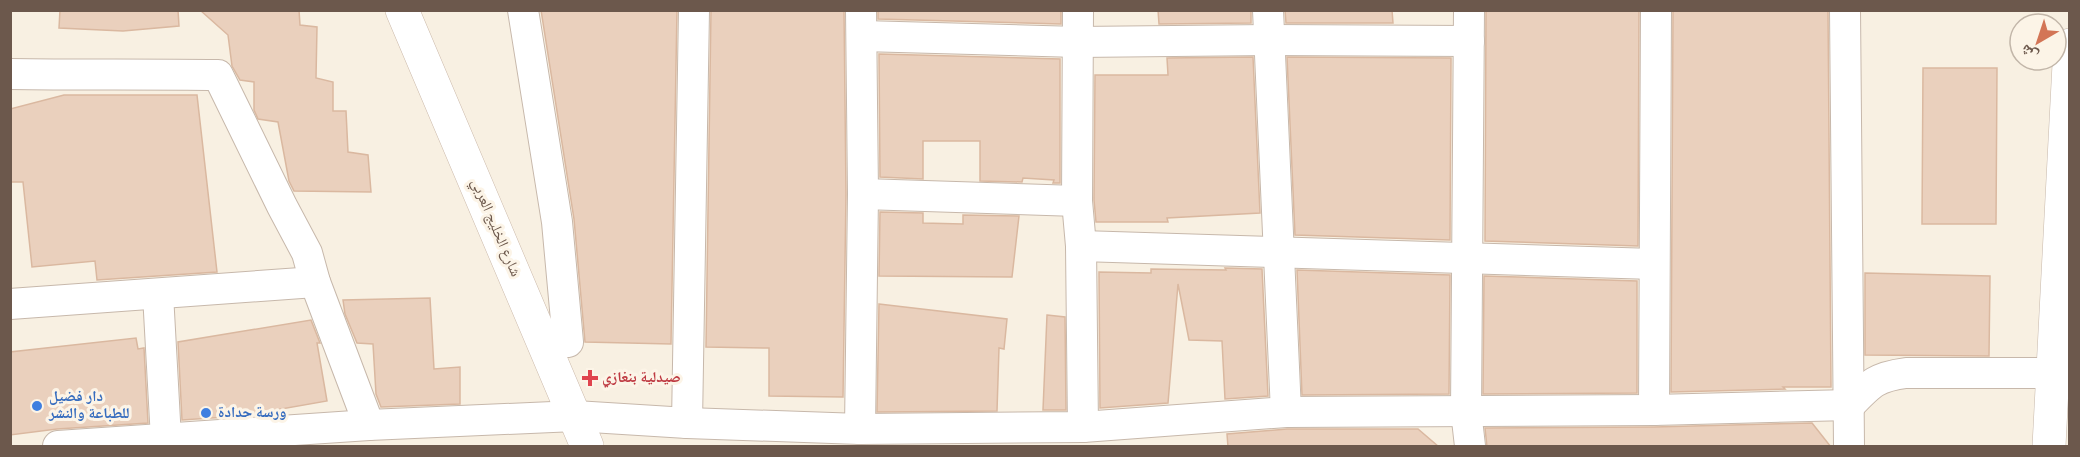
<svg xmlns="http://www.w3.org/2000/svg" width="2080" height="457" font-family="Overpass,'Noto Naskh Arabic',sans-serif">
<rect width="100%" height="100%" fill="#f8f0e2"/>
<g fill="#ead0bd" stroke="#dab8a0" stroke-width="1.5">
<polygon points="60,10 178,10 179,26 123,31 59,28"/>
<polygon points="200,10 299,10 300,25 317,27 316,78 333,82 333,111 346,111 348,152 368,155 371,192 294,191 289,181 278,122 258,119 254,110 254,82 240,80 232,66 228,35"/>
<polygon points="541,10 677,10 671,344 585,342 574,219"/>
<polygon points="711,10 844,10 846,194 843,397 769,396 769,348 706,347"/>
<polygon points="878,10 1061,10 1061,24 878,19"/>
<polygon points="1158,10 1251,10 1251,23 1159,24"/>
<polygon points="1285,10 1392,10 1393,23 1286,23"/>
<polygon points="1486,10 1639,10 1638,246 1485,241"/>
<polygon points="1673,10 1828,10 1831,387 1783,387 1785,389 1671,392"/>
<polygon points="879,54 1060,59 1060,183 1053,183 1054,180 1023,178 1022,182 980,181 980,141 923,141 923,179 880,177"/>
<polygon points="1253,57 1260,213 1167,218 1168,222 1096,222 1094,200 1095,75 1168,75 1167,58"/>
<polygon points="1287,57 1451,58 1450,240 1295,235"/>
<polygon points="1923,68 1997,68 1996,224 1922,224"/>
<polygon points="64,95 197,95 217,272 97,280 95,261 32,267 23,182 10,182 10,109"/>
<polygon points="880,212 923,213 923,223 963,224 963,215 1019,216 1012,277 879,276"/>
<polygon points="1225,268 1262,269 1268,396 1225,399 1222,341 1189,340 1178,284 1168,403 1100,408 1099,272 1151,273 1151,269 1226,270"/>
<polygon points="1297,270 1450,275 1449,394 1302,395"/>
<polygon points="1865,273 1990,276 1989,356 1865,355"/>
<polygon points="1484,276 1637,281 1637,393 1483,394"/>
<polygon points="430,298 434,369 460,367 460,404 381,407 376,394 373,344 357,343 345,314 343,300"/>
<polygon points="879,304 1007,319 1004,349 999,348 997,411 877,412"/>
<polygon points="1047,315 1065,317 1066,410 1043,410"/>
<polygon points="311,320 320,343 317,343 327,401 241,416 182,420 178,342"/>
<polygon points="136,338 138,349 144,348 148,423 57,429 10,435 10,352"/>
<polygon points="1812,423 1831,447 1487,447 1485,428 1654,427"/>
<polygon points="1287,429 1418,429 1439,447 1228,447 1227,434"/>
</g>
<g fill="none" stroke-linecap="round" stroke-linejoin="round">
<g stroke="#c7b8ab" stroke-width="32">
<g id="minor">
<polyline points="523,10 557,222 568,342"/>
<polyline points="1078,10 1077,201 1081,246 1083,427"/>
<polyline points="1268,10 1286,412"/>
<polyline points="1469,10 1466,411 1470,446"/>
<polyline points="1845,10 1849,446"/>
<polyline points="862,36 1078,42 1269,40 1469,41"/>
<path d="M10,74C80,75 149,74 218,75L282,206L307,253L315,282L369,425"/>
<polyline points="863,194 1077,201"/>
<polyline points="1081,246 1654,264"/>
<polyline points="158,294 166,439"/>
<polyline points="10,304 315,282"/>
<polyline points="1654,410 1656,10"/>
<polyline points="687,423 694,10"/>
<polyline points="860,429 863,194 861,10"/>
<path d="M58,446L369,425L575,416L687,423L860,429L1083,427L1286,412L1654,410L1850,405C1871,383 1876,377 1906,373H2052"/>
</g>
</g>
<g stroke="#c7b8ab" stroke-width="34">
<polyline id="tertiary" points="2049,446 2070,45"/>
</g>
<g stroke="#ccbaab" stroke-width="34">
<polyline id="secondary" points="402,10 587,446"/>
</g>
<use href="#minor" stroke="#fff" stroke-width="30"/>
<use href="#tertiary" stroke="#fff" stroke-width="33"/>
<use href="#secondary" stroke="#fff" stroke-width="33"/>
</g>
<path fill="#e0444e" stroke="#fcf4e7" stroke-width="2" d="M587 369h6v6h6v6h-6v6h-6v-6h-6v-6h6z"/>
<g fill="#3f7fe0" stroke="#fcf4e7" stroke-width="2">
<circle cx="37" cy="406" r="6"/>
<circle cx="206" cy="413" r="6"/>
</g>
<g text-anchor="middle" dominant-baseline="central" stroke-width="6" stroke-linejoin="round" paint-order="stroke">
<g font-size="15" fill="#6c584c" stroke="#fcf4e7">
<text transform="translate(495 228) rotate(67)">شارع الخليج العربي</text>
</g>
<g font-size="15" font-weight="bold" fill="#be3a42" stroke="#fcf4e7" text-anchor="start">
<text x="602" y="378">صيدلية بنغازي</text>
</g>
<g font-size="15" font-weight="bold" fill="#366cbe" stroke="#fcf4e7" text-anchor="start">
<text x="49" y="397">دار فضيل<tspan x="49" dy="17">للطباعة والنشر</tspan></text>
<text x="218" y="413">ورسة حدادة</text>
</g>
</g>
<rect width="2080" height="457" fill="none" stroke="#6c584c" stroke-width="24"/>
<g transform="translate(2038 42) rotate(219)"><circle r="28" fill="#fcf4e7" stroke="#c2b6a9" stroke-width="1.5"/>
<path d="M0-4.5L10 22L0 15L-10 22Z" fill="#d37556"/>
<text y="-9" font-size="16" font-weight="bold" text-anchor="middle" fill="#6c584c">ش</text>
</g>
</svg>
